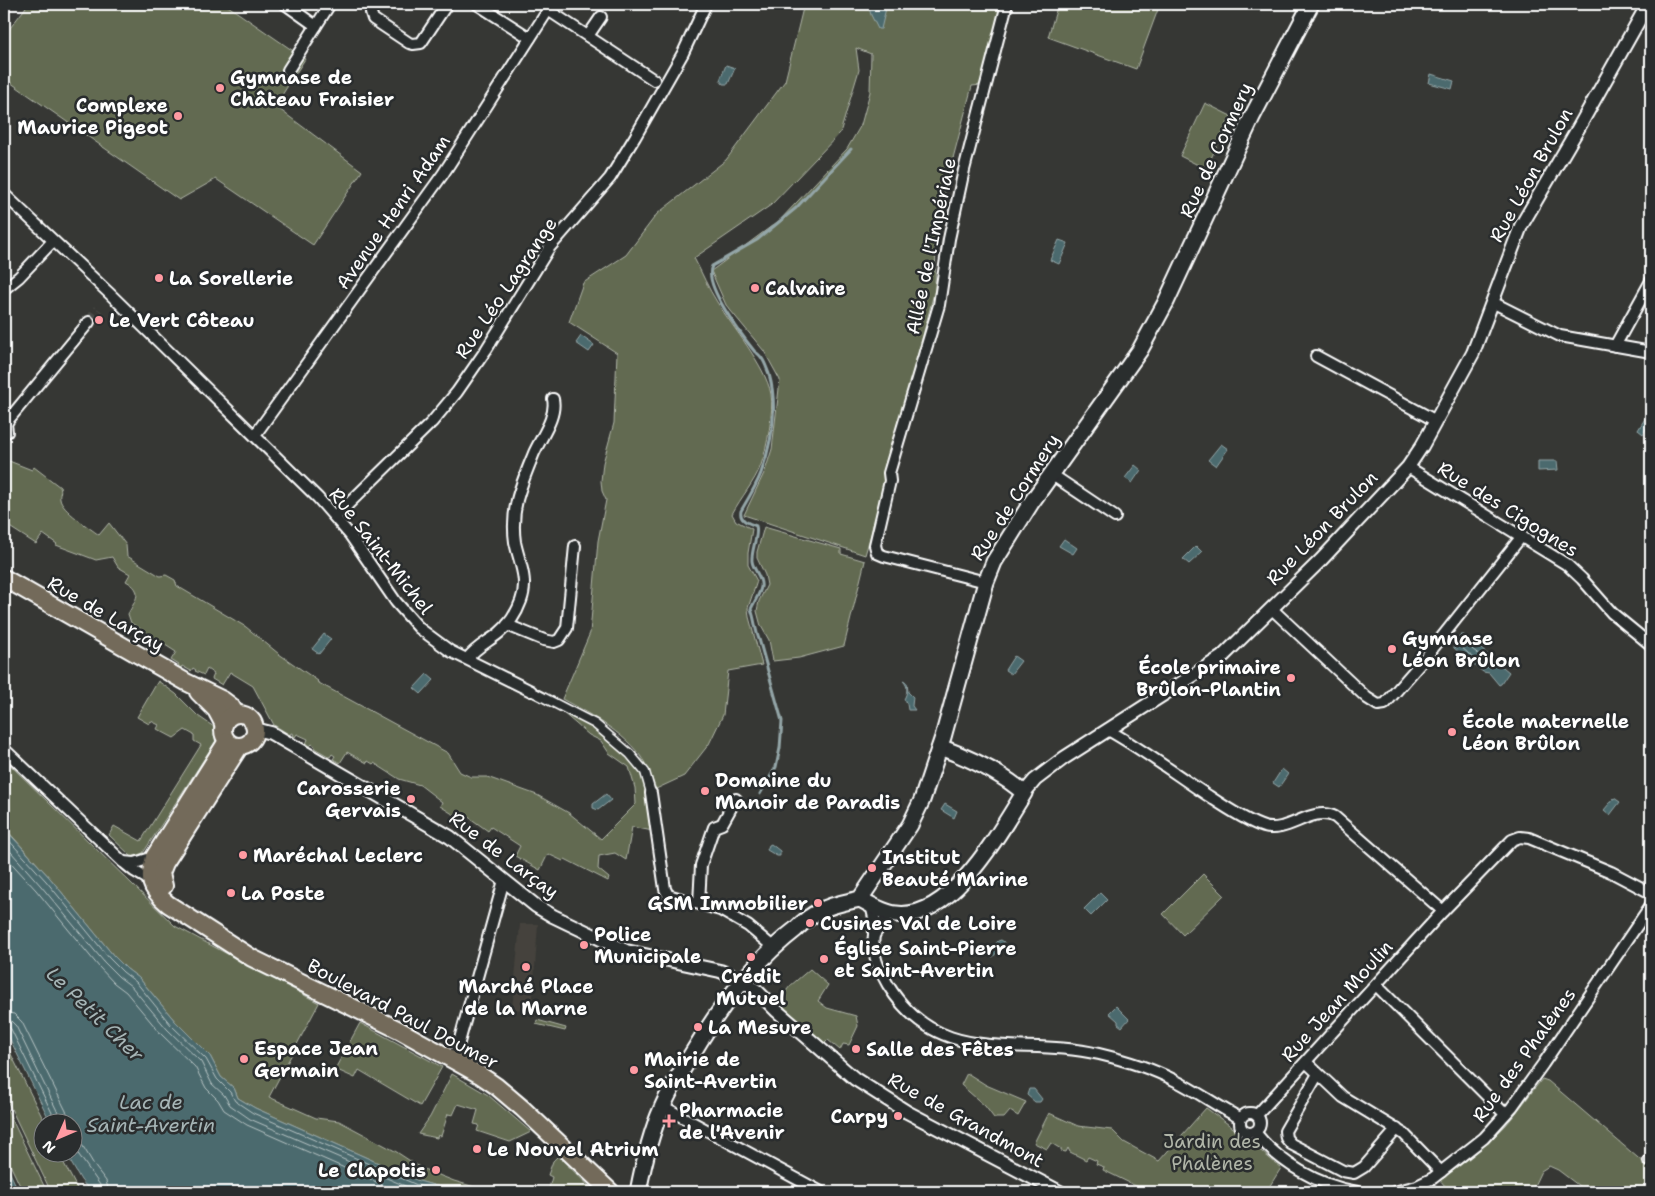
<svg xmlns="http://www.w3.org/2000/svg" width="1655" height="1196" font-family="'Shantell Sans',sans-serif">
<rect width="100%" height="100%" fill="#363734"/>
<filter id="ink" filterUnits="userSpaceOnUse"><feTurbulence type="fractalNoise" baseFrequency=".02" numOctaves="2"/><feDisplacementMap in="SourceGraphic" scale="10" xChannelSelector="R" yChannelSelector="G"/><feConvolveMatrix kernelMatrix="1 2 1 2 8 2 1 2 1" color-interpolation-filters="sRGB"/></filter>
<g filter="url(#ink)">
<polygon fill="#44423c" points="520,924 538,924 532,1011 512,1009"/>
<g fill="#626b51" stroke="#b0b5a8">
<polygon points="22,4 225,4 305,59 275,106 362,171 313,245 216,179 179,200 4,78 4,36 26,7"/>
<path d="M804,4H1004L981,85L972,86L947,181L936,235L935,289L914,370L889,456L877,513L865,555L744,515L765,471L772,449L780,380L764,351L726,305L711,271L780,220L847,149L861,125L870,92L871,54L856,48L859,70L840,133L771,205L694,258C702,273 708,288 717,302C733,328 765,365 771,394C774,411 767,448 761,465C754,483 741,497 732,514L736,521L752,529L748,553V565L757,581L748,608L749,617L762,665L728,671L723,715L709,744L684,776L656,789C653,782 651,774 647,767C632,736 591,715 562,699L590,633L598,541L606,500L602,491L601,481L603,463L614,423L617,353L569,322L583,283L626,255L657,214L726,160L785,81Z"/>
<polygon points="1058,4 1160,4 1136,69 1048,37"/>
<polygon points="1205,103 1231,116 1206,169 1180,156"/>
<path d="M4,459L32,470L34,467L60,487C62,492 59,494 60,499C61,510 90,528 99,535L109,523L126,545L127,556L160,576L166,575L175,580L177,586L246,627L279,654L318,681L317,682L448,753L460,772L471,777H487L537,795L569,813L601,839L636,804L635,788L629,767L609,753L601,741L589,735L562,712L525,694L527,691C564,711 605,728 632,762C636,767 641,772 643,778C650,794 650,814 653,831L632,827L626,860L615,853L599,856L598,869L609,878L608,881L565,859L563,861L548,854L540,870L515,856L520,846L491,827L488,831L463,813L459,818L440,806L442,802L420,785L399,779L374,763L373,764L368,761L367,763L347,752L340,763L333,759L335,756L332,754L330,757L314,748L315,746L312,744L310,746L306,744L308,739L297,734L295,737L293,736L294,734L291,733L290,735L274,725L253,686L230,672L222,685L212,679L214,674L207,669L204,675L195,671L196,670L193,668L191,671L182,666L179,671L177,669L179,665L171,660L176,652L131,623L128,614C136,599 144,591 126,581L130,574L118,567L112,557L96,560L56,545L57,544L43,534L36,544L8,526L10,521L4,516Z"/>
<polygon points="764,527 841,549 841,554 865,561 844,646 799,658 773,661 769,640 761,626 757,611 759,601 767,585 765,575 757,558 757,552"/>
<polygon points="158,681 176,694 198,716 214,727 219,736 143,853 132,857 109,835 114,826 141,841 201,745 194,741 194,735 185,730 174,738 157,729 159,725 151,721 149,724 137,717"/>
<polygon points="4,759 175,926 319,1003 269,1097 316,1118 339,1121 395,1151 421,1168 454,1181 492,1192 457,1192 419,1181 255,1108 238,1098 234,1088 221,1077 210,1056 175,1021 139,978 127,969 113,955 50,878 4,827"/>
<polygon points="1203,874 1224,895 1183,935 1163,914"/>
<polygon points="810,969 828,985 818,1001 827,1008 856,1016 858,1026 849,1045 843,1044 840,1050 828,1040 824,1044 777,1003 790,986"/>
<polygon points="537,1020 566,1028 565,1031 536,1024"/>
<polygon points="360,1023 442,1067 420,1106 359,1070 355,1078 335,1069"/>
<polygon points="4,1040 45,1123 42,1124 42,1154 59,1154 79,1192 51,1192 4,1094"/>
<polygon points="967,1073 986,1085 1026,1102 1018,1116 1010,1111 1004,1118 994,1118 985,1106 961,1085"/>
<polygon points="452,1074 488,1095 531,1132 510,1142 477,1131 479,1125 474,1124 478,1110 458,1104 453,1115 448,1114 441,1136 438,1135 437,1138 418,1134 430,1117"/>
<path d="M1542,1079L1548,1081L1651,1169V1192H1587L1558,1170L1549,1166L1541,1171L1531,1192H1450L1440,1180C1463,1164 1486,1146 1506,1125C1519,1110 1530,1094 1542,1079Z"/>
<polygon points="4,1103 47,1192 23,1192 4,1152"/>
<polygon points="1206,1108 1236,1130 1281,1168 1266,1192 1145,1192 1147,1189 1142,1187 1141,1190 1140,1188 1103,1170 1104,1167 1096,1164 1097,1161 1088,1157 1086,1160 1070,1152 1068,1148 1066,1152 1061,1151 1061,1149 1051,1143 1047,1149 1034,1143 1049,1113 1078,1126 1112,1130 1124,1142 1159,1161"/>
<polygon points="558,1156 595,1192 548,1192 552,1177 548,1175 553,1161"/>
</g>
<g fill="#4c6b6e" stroke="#94a6a8">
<polygon points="868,4 887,4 881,29 878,29 871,15"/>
<polygon points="726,65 735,68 728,84 723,84 720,80"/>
<polygon points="1431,74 1454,81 1452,89 1429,83"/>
<polygon points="1059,240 1068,243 1059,264 1050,260"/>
<polygon points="581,336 594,345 589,352 576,343"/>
<polygon points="1646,417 1651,421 1643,434 1638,430"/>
<polygon points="1221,444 1228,449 1216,466 1208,460"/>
<polygon points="1538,461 1557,461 1558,470 1538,471"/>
<polygon points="1135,465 1141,470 1132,483 1125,478"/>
<polygon points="1064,539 1077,548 1073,554 1059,546"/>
<polygon points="1196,546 1202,552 1189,564 1183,559"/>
<polygon points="324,634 331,639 319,654 312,649"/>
<polygon points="1461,635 1464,635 1509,672 1501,684 1499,685 1489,673 1483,672 1454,648 1453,646"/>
<polygon points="1014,656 1021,661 1011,674 1005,670"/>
<polygon points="427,674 434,680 421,694 414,688"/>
<path d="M903,681L907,683L908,692L913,697L912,706L915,710H908L907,704L904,699C907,694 909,686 903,681Z"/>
<polygon points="1282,769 1288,774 1279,787 1273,783"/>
<polygon points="606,794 611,800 598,810 593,808 593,804"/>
<polygon points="1614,798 1620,802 1610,815 1604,810"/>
<polygon points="945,804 957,811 954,818 941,810"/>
<polygon points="4,828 50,878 113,955 127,969 139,978 175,1021 210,1056 221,1077 234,1088 238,1098 255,1108 419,1181 457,1192 91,1192 81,1180 66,1154 72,1154 72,1124 51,1123 4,1027"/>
<polygon points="771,844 780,851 780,856 777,856 767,850 769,845"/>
<polygon points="1100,893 1107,900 1091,916 1084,909"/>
<polygon points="1001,940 1004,942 1003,945 993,957 988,953 998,941"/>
<polygon points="1116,1006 1129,1019 1122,1027 1118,1024 1118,1021 1109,1013"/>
<polygon points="1029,1089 1034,1089 1042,1099 1040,1102 1035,1102 1027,1095"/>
<polygon points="4,1160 19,1192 4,1192"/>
</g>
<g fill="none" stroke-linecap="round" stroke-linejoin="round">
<g stroke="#b7c4c5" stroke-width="1">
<polygon points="1463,642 1490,663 1491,667 1484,667 1461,647 1461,645"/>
<polyline points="4,835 46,881 109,958 123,972 136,982 171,1025 206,1059 217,1079 230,1092 235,1101 253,1113 417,1185 440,1192"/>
<polyline points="4,844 41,886 104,962 119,977 131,986 167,1029 201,1062 212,1084 224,1095 230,1105 250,1119 419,1192"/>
<polyline points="4,855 36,890 99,967 114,983 126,992 161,1034 195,1067 206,1088 218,1100 224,1110 247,1125 399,1192"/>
<polyline points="4,1012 14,1014 22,1022 67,1113 69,1124"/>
<polyline points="4,1019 11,1021 16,1026 60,1117 61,1124"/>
<polyline points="4,1026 8,1026 11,1029 55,1119 55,1124"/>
<polyline points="72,1136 81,1143 96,1168 106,1181 109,1192"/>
<polyline points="72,1145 100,1185 101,1192"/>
</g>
<path stroke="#94a6a8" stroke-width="3" d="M760,794L776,767L780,748L782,721L759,639C755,630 755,619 751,609C754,602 760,594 761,587C763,578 753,570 752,561C751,550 759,535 756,526C749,523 739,521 741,511C748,499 756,486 761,473C772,442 778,406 769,374C766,366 763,356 755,352C743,337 702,284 712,266L757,240L796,208L851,149"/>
<polyline stroke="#4a4b48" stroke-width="10" stroke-dasharray="10 5" stroke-linecap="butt" points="89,322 98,309"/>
<g stroke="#fff" stroke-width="11">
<polyline id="pedestrian" points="531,691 595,724 630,754 645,772 651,793"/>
</g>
<g stroke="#fff" stroke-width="14">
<g id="minor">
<polyline points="285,4 316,26"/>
<polyline points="372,4 371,13 373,19 409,43 413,44 421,43 447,4"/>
<polyline points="477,4 530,38"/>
<polyline points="548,10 654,80"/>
<polyline points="588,36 601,17"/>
<polyline points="288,70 330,4"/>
<polyline points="4,194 110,294 318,498 350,535 396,602 419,628 450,651 531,691"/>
<polyline points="4,289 19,277 53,241"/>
<polyline points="1492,302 1560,336 1651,352"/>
<polyline points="1615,346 1651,281"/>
<polyline points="1316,356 1436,421"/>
<polyline points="7,432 6,424 9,419 89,322"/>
<polyline points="255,435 443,174 552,4"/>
<polyline points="1408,467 1566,564 1582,579 1612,613 1651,645"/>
<polyline points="1051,474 1115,517"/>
<polyline points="335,517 432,422 457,392 486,350 549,248 610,178 635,137 683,53 706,4"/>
<polyline points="986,582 884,556 877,553 875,545 890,481 889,473 939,305 949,239 964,170 1007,4"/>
<polyline points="1272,609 1367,698 1378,705 1385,704 1426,657 1522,536"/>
<polyline points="507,625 544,640 554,642 559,640 567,628 575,546"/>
<path d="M467,659C476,647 488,642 499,633C509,625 517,612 521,601C529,580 519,562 515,542C513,528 514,513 517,500C521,484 528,468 534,453C541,437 557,417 553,399"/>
<path d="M1108,730C1142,749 1174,773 1207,795C1222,805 1247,822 1264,827C1288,834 1312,805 1335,817L1443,911L1512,840L1520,837L1529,838L1611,872L1651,893"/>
<polyline points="4,749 123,862"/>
<polyline points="651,793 665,889 668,895 720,910 748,926 773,947"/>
<polyline points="151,881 134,871 123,862 135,863 154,857"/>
<polyline points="699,903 701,865 714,827 722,824 736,799"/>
<polyline points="871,905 874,918 874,935 890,913"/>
<path d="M874,935C871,954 879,969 888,985C940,1070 1021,1035 1099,1054C1124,1060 1151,1068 1174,1080C1197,1091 1218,1107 1240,1118"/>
<polyline points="1376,985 1505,1114"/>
<polyline points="452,1059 458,1046 504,880"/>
<polyline points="1306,1062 1343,1097 1404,1134 1441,1172"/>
<polyline points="1318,1074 1285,1131 1286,1138 1291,1144 1343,1171 1354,1173 1364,1167 1397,1129"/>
<polyline points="662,1106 821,1192"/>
<circle cx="1250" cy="1123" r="10"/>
<polyline points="1257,1115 1443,911"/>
<path d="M1255,1132C1279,1163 1318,1185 1357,1192"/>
<polyline points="1649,1161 1651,1160"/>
<polyline points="1394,1192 1417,1186 1433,1178 1484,1138 1512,1107 1543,1064 1651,905"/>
</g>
</g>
<g stroke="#fff" stroke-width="16">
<g id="tertiary">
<polyline points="255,729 271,733 450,837 536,906 553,916 626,951 720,971 742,980 757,991 777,1011 855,1079 907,1112 1060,1192"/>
<polyline points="1024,793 1035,780 1064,758 1222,657 1321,560 1408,467 1422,446 1473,353 1521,226 1579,127 1648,4"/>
</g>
</g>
<g stroke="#fff" stroke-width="19">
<g id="secondary">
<path d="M860,899C871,905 884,913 896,914C951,921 999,833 1024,793C1001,772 969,758 940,747"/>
<path d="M638,1192C643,1166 651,1132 662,1108C670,1089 681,1072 692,1054C720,1007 752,963 796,929C803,922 811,915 820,911C832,904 847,902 860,899L910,825L922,800L943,737L986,582L994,562L1031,503L1140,350L1166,302L1252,117L1311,4"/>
</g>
</g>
<g stroke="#fff" stroke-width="20">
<g id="primary">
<polyline points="4,578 186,682 223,700 231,706 236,714"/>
<polyline points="198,692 216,710 224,725"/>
<circle cx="239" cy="730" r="16"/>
<path d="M227,741L154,857C148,880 149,888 168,904L252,958L399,1030L480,1075L496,1086L522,1108L611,1192"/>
<polyline points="164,886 161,873 165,863 240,746"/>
</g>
</g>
<use href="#pedestrian" stroke="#2a2d2e" stroke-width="8"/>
<use href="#minor" stroke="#2a2d2e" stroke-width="10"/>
<use href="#tertiary" stroke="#2a2d2e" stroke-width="12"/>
<use href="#secondary" stroke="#2a2d2e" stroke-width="15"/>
<use href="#primary" stroke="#736b5a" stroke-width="16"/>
</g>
</g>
<g fill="#ff9aa2" stroke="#2a2d2e" stroke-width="2">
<circle cx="220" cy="88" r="5"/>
<circle cx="178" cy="116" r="5"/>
<circle cx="159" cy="278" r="5"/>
<circle cx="755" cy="288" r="5"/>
<circle cx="99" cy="320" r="5"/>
<circle cx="1392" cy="649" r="5"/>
<circle cx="1291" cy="678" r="5"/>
<circle cx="1452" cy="732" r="5"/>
<circle cx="705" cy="791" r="5"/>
<circle cx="411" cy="799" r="5"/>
<circle cx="243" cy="855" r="5"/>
<circle cx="872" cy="868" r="5"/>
<circle cx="231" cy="893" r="5"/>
<circle cx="818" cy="903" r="5"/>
<circle cx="810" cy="923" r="5"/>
<circle cx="584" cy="945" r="5"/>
<circle cx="751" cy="957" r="5"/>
<circle cx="824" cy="959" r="5"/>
<circle cx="526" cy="967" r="5"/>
<circle cx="698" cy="1027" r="5"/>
<circle cx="856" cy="1049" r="5"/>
<circle cx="244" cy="1059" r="5"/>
<circle cx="634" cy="1070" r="5"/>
<circle cx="898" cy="1116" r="5"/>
<path d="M666.5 1113.5h5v5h5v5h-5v5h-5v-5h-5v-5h5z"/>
<circle cx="477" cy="1149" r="5"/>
<circle cx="436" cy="1170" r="5"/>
</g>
<g text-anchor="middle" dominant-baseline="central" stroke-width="5" stroke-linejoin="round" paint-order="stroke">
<g font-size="19" font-weight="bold" fill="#fff" stroke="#2a2d2e" text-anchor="start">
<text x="230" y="77">Gymnase de<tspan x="230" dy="22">Château Fraisier</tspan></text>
<text x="168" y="105" text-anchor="end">Complexe<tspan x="168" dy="22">Maurice Pigeot</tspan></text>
<text x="169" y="278">La Sorellerie</text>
<text x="765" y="288">Calvaire</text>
<text x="109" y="320">Le Vert Côteau</text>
<text x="1402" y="638">Gymnase<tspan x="1402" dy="22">Léon Brûlon</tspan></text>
<text x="1281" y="667" text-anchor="end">École primaire<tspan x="1281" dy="22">Brûlon-Plantin</tspan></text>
<text x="1462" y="721">École maternelle<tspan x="1462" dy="22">Léon Brûlon</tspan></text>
<text x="715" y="780">Domaine du<tspan x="715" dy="22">Manoir de Paradis</tspan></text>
<text x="401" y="788" text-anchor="end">Carosserie<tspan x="401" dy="22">Gervais</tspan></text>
<text x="253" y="855">Maréchal Leclerc</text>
<text x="882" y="857">Institut<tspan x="882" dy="22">Beauté Marine</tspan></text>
<text x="241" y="893">La Poste</text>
<text x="808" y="903" text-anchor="end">GSM Immobilier</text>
<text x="820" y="923">Cusines Val de Loire</text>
<text x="594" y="934">Police<tspan x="594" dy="22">Municipale</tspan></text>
<text x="834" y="948">Église Saint-Pierre<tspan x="834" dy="22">et Saint-Avertin</tspan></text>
<text x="751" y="976" text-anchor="middle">Crédit<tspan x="751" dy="22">Mutuel</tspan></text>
<text x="526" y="986" text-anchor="middle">Marché Place<tspan x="526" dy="22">de la Marne</tspan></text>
<text x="708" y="1027">La Mesure</text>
<text x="254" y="1048">Espace Jean<tspan x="254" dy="22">Germain</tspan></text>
<text x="866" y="1049">Salle des Fêtes</text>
<text x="644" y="1059">Mairie de<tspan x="644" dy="22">Saint-Avertin</tspan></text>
<text x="679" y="1110">Pharmacie<tspan x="679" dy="22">de l'Avenir</tspan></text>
<text x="888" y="1116" text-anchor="end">Carpy</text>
<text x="487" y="1149">Le Nouvel Atrium</text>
<text x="426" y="1170" text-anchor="end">Le Clapotis</text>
</g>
<g font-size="19" fill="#fff" stroke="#2a2d2e">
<text transform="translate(1216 150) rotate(-65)">Rue de Cormery</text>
<text transform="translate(1531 175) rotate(-61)">Rue Léon Brulon</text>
<text transform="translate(393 212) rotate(-55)">Avenue Henri Adam</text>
<text transform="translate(931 246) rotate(-78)">Allée de l'Impériale</text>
<text transform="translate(506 288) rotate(-56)">Rue Léo Lagrange</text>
<text transform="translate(1015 497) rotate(-57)">Rue de Cormery</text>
<text transform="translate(1508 509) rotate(32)">Rue des Cigognes</text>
<text transform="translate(1322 528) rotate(-46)">Rue Léon Brulon</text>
<text transform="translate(381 551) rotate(52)">Rue Saint-Michel</text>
<text transform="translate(106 614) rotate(30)">Rue de Larçay</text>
<text transform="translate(504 855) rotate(37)">Rue de Larçay</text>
<text transform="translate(1337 1001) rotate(-48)">Rue Jean Moulin</text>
<text transform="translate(403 1014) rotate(28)">Boulevard Paul Doumer</text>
<text transform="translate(1524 1055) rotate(-54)">Rue des Phalènes</text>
<text transform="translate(966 1120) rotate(29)">Rue de Grandmont</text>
</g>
<g font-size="19" fill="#b0b5a8" stroke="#2a2d2e">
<text x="1212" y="1141">Jardin des<tspan x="1212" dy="22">Phalènes</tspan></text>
</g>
<g font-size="20" font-style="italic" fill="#a6b5b6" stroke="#2a2d2e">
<text transform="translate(95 1014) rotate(44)">Le Petit Cher</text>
<text x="151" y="1102">Lac de<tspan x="151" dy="23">Saint-Avertin</tspan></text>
</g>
</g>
<rect width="1655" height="1196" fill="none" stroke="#2a2d2e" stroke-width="20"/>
<rect x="10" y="10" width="1635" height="1176" fill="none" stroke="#fff" stroke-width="2" filter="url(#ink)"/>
<g transform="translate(58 1138) rotate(225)"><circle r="24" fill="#2a2d2e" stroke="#7f8182"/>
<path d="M0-4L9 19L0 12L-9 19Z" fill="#ff9aa2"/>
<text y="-8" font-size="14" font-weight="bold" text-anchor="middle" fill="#ffffff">N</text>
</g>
</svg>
